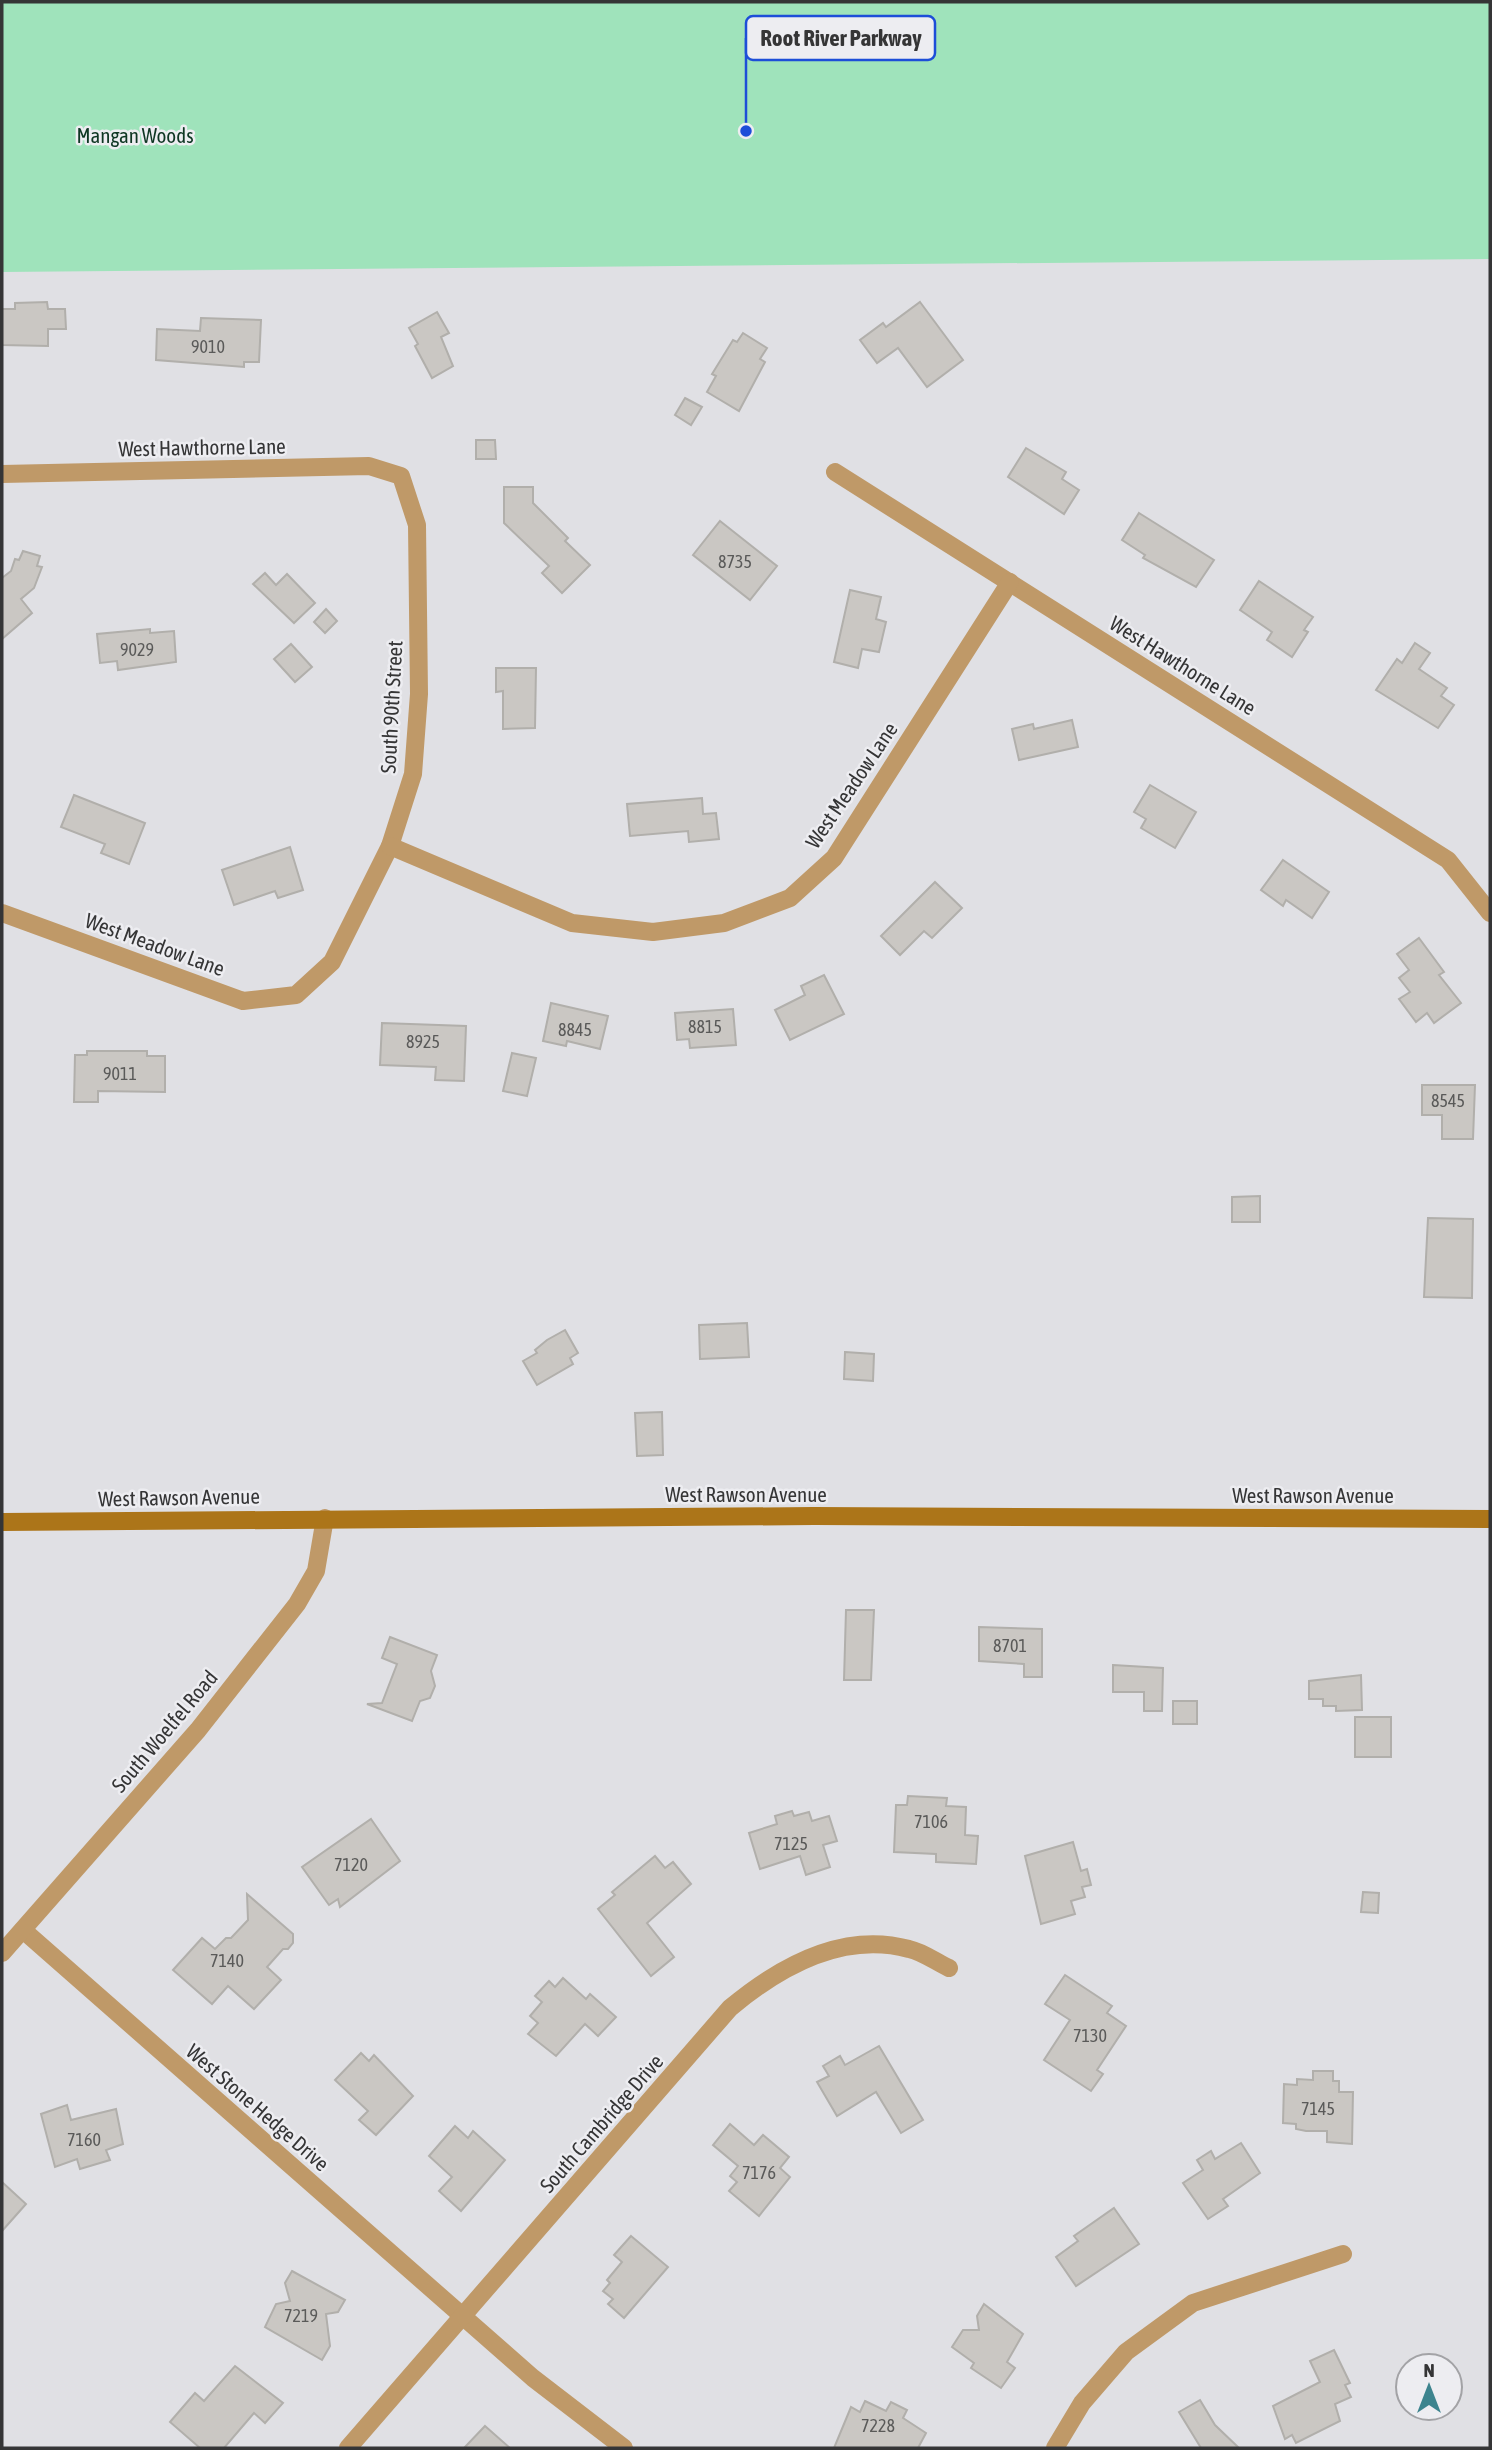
<svg xmlns="http://www.w3.org/2000/svg" width="1492" height="2450" font-family="'Asap Condensed',sans-serif">
<rect width="100%" height="100%" fill="#e0e0e4"/>
<polygon fill="#9fe3bb" points="2,2 1490,2 1490,259 2,272"/>
<g fill="#cac7c3" stroke="#b1afab" stroke-width="2">
<polygon points="47,302 48,309 65,309 66,329 48,329 48,346 2,345 2,309 15,309 15,303"/>
<polygon points="920,302 963,360 927,387 898,348 877,363 860,340 883,323 886,327"/>
<polygon points="437,312 449,333 441,337 453,366 432,378 415,346 418,344 409,328"/>
<polygon points="201,318 261,320 259,362 244,362 244,367 156,360 157,329 200,331"/>
<polygon points="743,333 767,348 760,359 765,362 739,411 707,392 716,376 712,374 733,340 737,342"/>
<polygon points="685,398 702,407 691,425 675,415"/>
<polygon points="476,440 495,440 496,459 476,459"/>
<polygon points="1026,448 1066,472 1062,479 1079,490 1064,514 1008,477"/>
<polygon points="504,487 533,487 533,503 568,538 565,541 590,565 562,593 542,573 549,566 504,523"/>
<polygon points="1139,513 1214,560 1196,587 1143,558 1145,555 1122,540"/>
<polygon points="720,521 777,566 750,600 693,555"/>
<polygon points="23,551 40,556 37,566 42,567 34,588 21,599 32,613 2,639 2,578 11,571 15,559 19,560"/>
<polygon points="265,573 276,585 287,574 315,603 294,623 253,584"/>
<polygon points="1259,581 1313,617 1304,630 1308,632 1292,657 1267,640 1272,632 1240,610"/>
<polygon points="850,590 881,597 876,619 886,622 879,652 862,649 858,668 834,662"/>
<polygon points="326,609 337,621 325,633 314,622"/>
<polygon points="150,629 150,633 174,631 176,662 118,670 117,661 100,663 97,634"/>
<polygon points="1415,643 1430,653 1419,669 1447,688 1441,696 1454,705 1438,728 1376,690 1397,659 1402,663"/>
<polygon points="291,644 312,667 295,682 274,659"/>
<polygon points="496,668 536,668 535,728 503,729 503,691 496,692"/>
<polygon points="1072,720 1078,747 1019,760 1012,729 1033,724 1034,729"/>
<polygon points="1150,785 1196,812 1175,848 1141,828 1146,819 1134,812"/>
<polygon points="74,795 145,823 129,864 101,853 105,844 61,827"/>
<polygon points="702,798 703,814 716,813 719,839 689,842 688,831 630,836 627,804"/>
<polygon points="290,847 303,890 278,898 275,891 234,905 222,870"/>
<polygon points="1283,860 1329,892 1312,918 1286,900 1283,906 1261,890"/>
<polygon points="935,882 962,908 932,938 924,931 900,955 881,936"/>
<polygon points="1419,938 1444,972 1439,975 1461,1003 1434,1023 1427,1013 1416,1022 1399,999 1410,992 1399,978 1409,970 1397,954"/>
<polygon points="824,975 844,1014 790,1040 775,1010 805,995 801,986"/>
<polygon points="551,1003 608,1016 600,1049 567,1041 566,1046 543,1041"/>
<polygon points="733,1009 736,1045 690,1048 689,1039 677,1040 675,1013"/>
<polygon points="382,1023 466,1026 464,1081 435,1080 436,1067 380,1065"/>
<polygon points="87,1051 147,1051 147,1056 165,1056 165,1092 98,1091 98,1102 74,1102 75,1055 87,1055"/>
<polygon points="512,1053 536,1058 527,1096 503,1091"/>
<polygon points="1422,1085 1475,1085 1473,1139 1442,1139 1442,1115 1422,1115"/>
<polygon points="1260,1196 1260,1222 1232,1222 1232,1197"/>
<polygon points="1428,1218 1473,1219 1472,1298 1424,1297"/>
<polygon points="747,1323 749,1357 700,1359 699,1325"/>
<polygon points="565,1330 578,1353 570,1358 573,1364 537,1385 523,1361 537,1353 535,1350 547,1340"/>
<polygon points="845,1352 874,1354 873,1381 844,1379"/>
<polygon points="662,1412 663,1455 637,1456 635,1413"/>
<polygon points="846,1610 874,1610 871,1680 844,1680"/>
<polygon points="979,1627 1042,1629 1042,1677 1024,1677 1024,1664 979,1661"/>
<polygon points="390,1637 437,1655 431,1671 435,1686 430,1698 420,1701 412,1721 367,1704 382,1703 397,1664 382,1658"/>
<polygon points="1113,1665 1163,1668 1162,1711 1144,1711 1144,1692 1113,1692"/>
<polygon points="1361,1675 1362,1710 1336,1711 1336,1706 1323,1706 1323,1699 1309,1699 1309,1681"/>
<rect x="1173" y="1701" width="24" height="23"/>
<rect x="1355" y="1717" width="36" height="40"/>
<polygon points="908,1796 947,1798 946,1806 966,1807 965,1835 978,1836 976,1864 936,1862 936,1854 894,1852 896,1805 907,1805"/>
<polygon points="792,1811 794,1816 809,1812 812,1821 829,1816 837,1841 823,1845 830,1867 806,1875 800,1856 760,1869 749,1833 777,1824 775,1816"/>
<polygon points="371,1819 400,1861 340,1907 338,1899 329,1905 302,1867"/>
<polygon points="1073,1842 1081,1871 1087,1869 1091,1885 1082,1887 1085,1897 1071,1901 1075,1914 1041,1924 1025,1856"/>
<polygon points="655,1856 665,1868 673,1862 691,1884 647,1923 674,1957 651,1976 598,1909 615,1895 612,1892"/>
<polygon points="1363,1892 1379,1893 1378,1913 1361,1912"/>
<polygon points="247,1894 293,1934 293,1943 288,1949 283,1949 267,1967 281,1980 254,2009 228,1986 212,2004 173,1970 202,1938 215,1949 226,1938 231,1938 248,1920"/>
<polygon points="1065,1975 1112,2006 1107,2013 1126,2026 1097,2070 1103,2074 1091,2091 1044,2060 1070,2020 1045,2004"/>
<polygon points="563,1978 586,1999 590,1994 616,2017 598,2036 585,2024 556,2056 528,2034 538,2023 530,2016 542,2002 535,1996 549,1981 555,1987"/>
<polygon points="879,2046 923,2120 901,2133 876,2092 837,2116 817,2082 829,2076 823,2066 840,2056 845,2065"/>
<polygon points="361,2053 369,2061 374,2055 413,2096 376,2135 359,2120 368,2111 335,2080"/>
<polygon points="1313,2071 1333,2071 1333,2081 1339,2081 1339,2092 1353,2092 1352,2144 1327,2142 1327,2131 1306,2131 1296,2129 1296,2124 1283,2123 1284,2084 1297,2085 1297,2079 1313,2080"/>
<polygon points="67,2105 71,2120 116,2109 123,2144 106,2150 110,2160 80,2169 77,2159 55,2167 41,2114"/>
<polygon points="730,2124 754,2145 763,2135 789,2157 780,2168 790,2177 759,2216 729,2191 737,2182 730,2176 738,2166 713,2145"/>
<polygon points="455,2126 468,2138 473,2131 505,2160 461,2211 439,2191 452,2177 429,2156"/>
<polygon points="1241,2143 1260,2173 1223,2199 1228,2206 1208,2219 1183,2183 1203,2170 1197,2160 1211,2151 1215,2159"/>
<polygon points="2,2182 26,2204 2,2231"/>
<polygon points="1114,2208 1139,2244 1076,2286 1056,2257 1078,2241 1074,2236"/>
<polygon points="631,2236 668,2267 624,2318 608,2304 613,2299 603,2291 610,2283 607,2280 622,2262 614,2255"/>
<polygon points="292,2271 345,2300 338,2312 326,2314 330,2346 322,2360 265,2327 276,2304 290,2301 285,2283"/>
<polygon points="984,2304 1023,2334 1007,2362 1015,2368 1001,2388 971,2368 974,2363 952,2347 963,2330 979,2330 977,2316"/>
<polygon points="1334,2350 1350,2383 1345,2385 1351,2397 1335,2404 1340,2421 1296,2443 1292,2435 1285,2439 1273,2406 1320,2382 1310,2361"/>
<polygon points="235,2366 283,2403 265,2423 254,2413 224,2448 200,2448 170,2422 195,2393 204,2401"/>
<polygon points="1200,2400 1215,2425 1239,2448 1201,2448 1179,2412"/>
<polygon points="865,2401 886,2411 891,2402 907,2410 903,2418 926,2433 918,2448 834,2448 851,2407 860,2412"/>
<polygon points="485,2426 510,2448 464,2448"/>
</g>
<g fill="none" stroke-linecap="round" stroke-linejoin="round">
<g stroke="#bf9968" stroke-width="18">
<polyline points="835,472 1448,860 1490,913"/>
<polyline points="2,474 369,466 401,476 417,525 419,694 413,774 390,846 332,962 296,995 243,1001 2,913"/>
<polyline points="390,846 572,923 653,932 724,923 790,898 834,858 1010,582"/>
<polyline points="23,1930 533,2378 624,2448"/>
<polyline points="2,1953 198,1730 297,1604 316,1571 325,1518"/>
<path d="M348,2448L730,2008C779,1967 843,1931 909,1949C923,1952 936,1962 949,1968"/>
<polyline points="1055,2448 1082,2403 1126,2352 1193,2303 1343,2254"/>
</g>
<polyline stroke="#ac7519" stroke-width="18" points="2,1522 814,1516 1490,1519"/>
</g>
<g text-anchor="middle" dominant-baseline="central" stroke-width="5" stroke-linejoin="round" paint-order="stroke">
<g font-size="18" fill="#5a5a59">
<text x="208" y="346">9010</text>
<text x="735" y="561">8735</text>
<text x="137" y="649">9029</text>
<text x="705" y="1026">8815</text>
<text x="575" y="1029">8845</text>
<text x="423" y="1041">8925</text>
<text x="120" y="1073">9011</text>
<text x="1448" y="1100">8545</text>
<text x="1010" y="1645">8701</text>
<text x="931" y="1821">7106</text>
<text x="791" y="1843">7125</text>
<text x="351" y="1864">7120</text>
<text x="227" y="1960">7140</text>
<text x="1090" y="2035">7130</text>
<text x="1318" y="2108">7145</text>
<text x="84" y="2139">7160</text>
<text x="759" y="2172">7176</text>
<text x="301" y="2315">7219</text>
<text x="878" y="2425">7228</text>
</g>
<g font-size="21" fill="#0e3723" stroke="#ededf1">
<text x="135" y="135">Mangan Woods</text>
</g>
<g font-size="21" fill="#353536" stroke="#ededf1">
<text transform="translate(202 447) rotate(-1)">West Hawthorne Lane</text>
<text transform="translate(1183 665) rotate(32)">West Hawthorne Lane</text>
<text transform="translate(391 707) rotate(-87)">South 90th Street</text>
<text transform="translate(851 785) rotate(-56)">West Meadow Lane</text>
<text transform="translate(155 944) rotate(20)">West Meadow Lane</text>
<text x="746" y="1494">West Rawson Avenue</text>
<text x="1313" y="1495">West Rawson Avenue</text>
<text transform="translate(179 1497) rotate(-1)">West Rawson Avenue</text>
<text transform="translate(164 1731) rotate(-50)">South Woelfel Road</text>
<text transform="translate(258 2107) rotate(41)">West Stone Hedge Drive</text>
<text transform="translate(601 2123) rotate(-49)">South Cambridge Drive</text>
</g>
</g>
<path fill="none" stroke="#1d4ed8" stroke-width="2.5" d="M746 131L746 38"/>
<circle fill="#1d4ed8" stroke="#ededf1" stroke-width="2.5" cx="746" cy="131" r="7"/>
<rect fill="#ededf1" stroke="#1d4ed8" stroke-width="2.5" x="746" y="16" width="189" height="44" rx="7"/>
<g font-size="23" text-anchor="middle" font-weight="bold" fill="#353536">
<text x="841" y="46">Root River Parkway</text>
</g>
<rect width="1492" height="2450" fill="none" stroke="#353536" stroke-width="7"/>
<g transform="translate(1429 2387)"><circle r="33" fill="#ededf1" stroke="#a3a3a6" stroke-width="2"/>
<path d="M0-5L12 26L0 18L-12 26Z" fill="#3d848e"/>
<text y="-10" font-size="19" font-weight="bold" text-anchor="middle" fill="#353536">N</text>
</g>
</svg>
